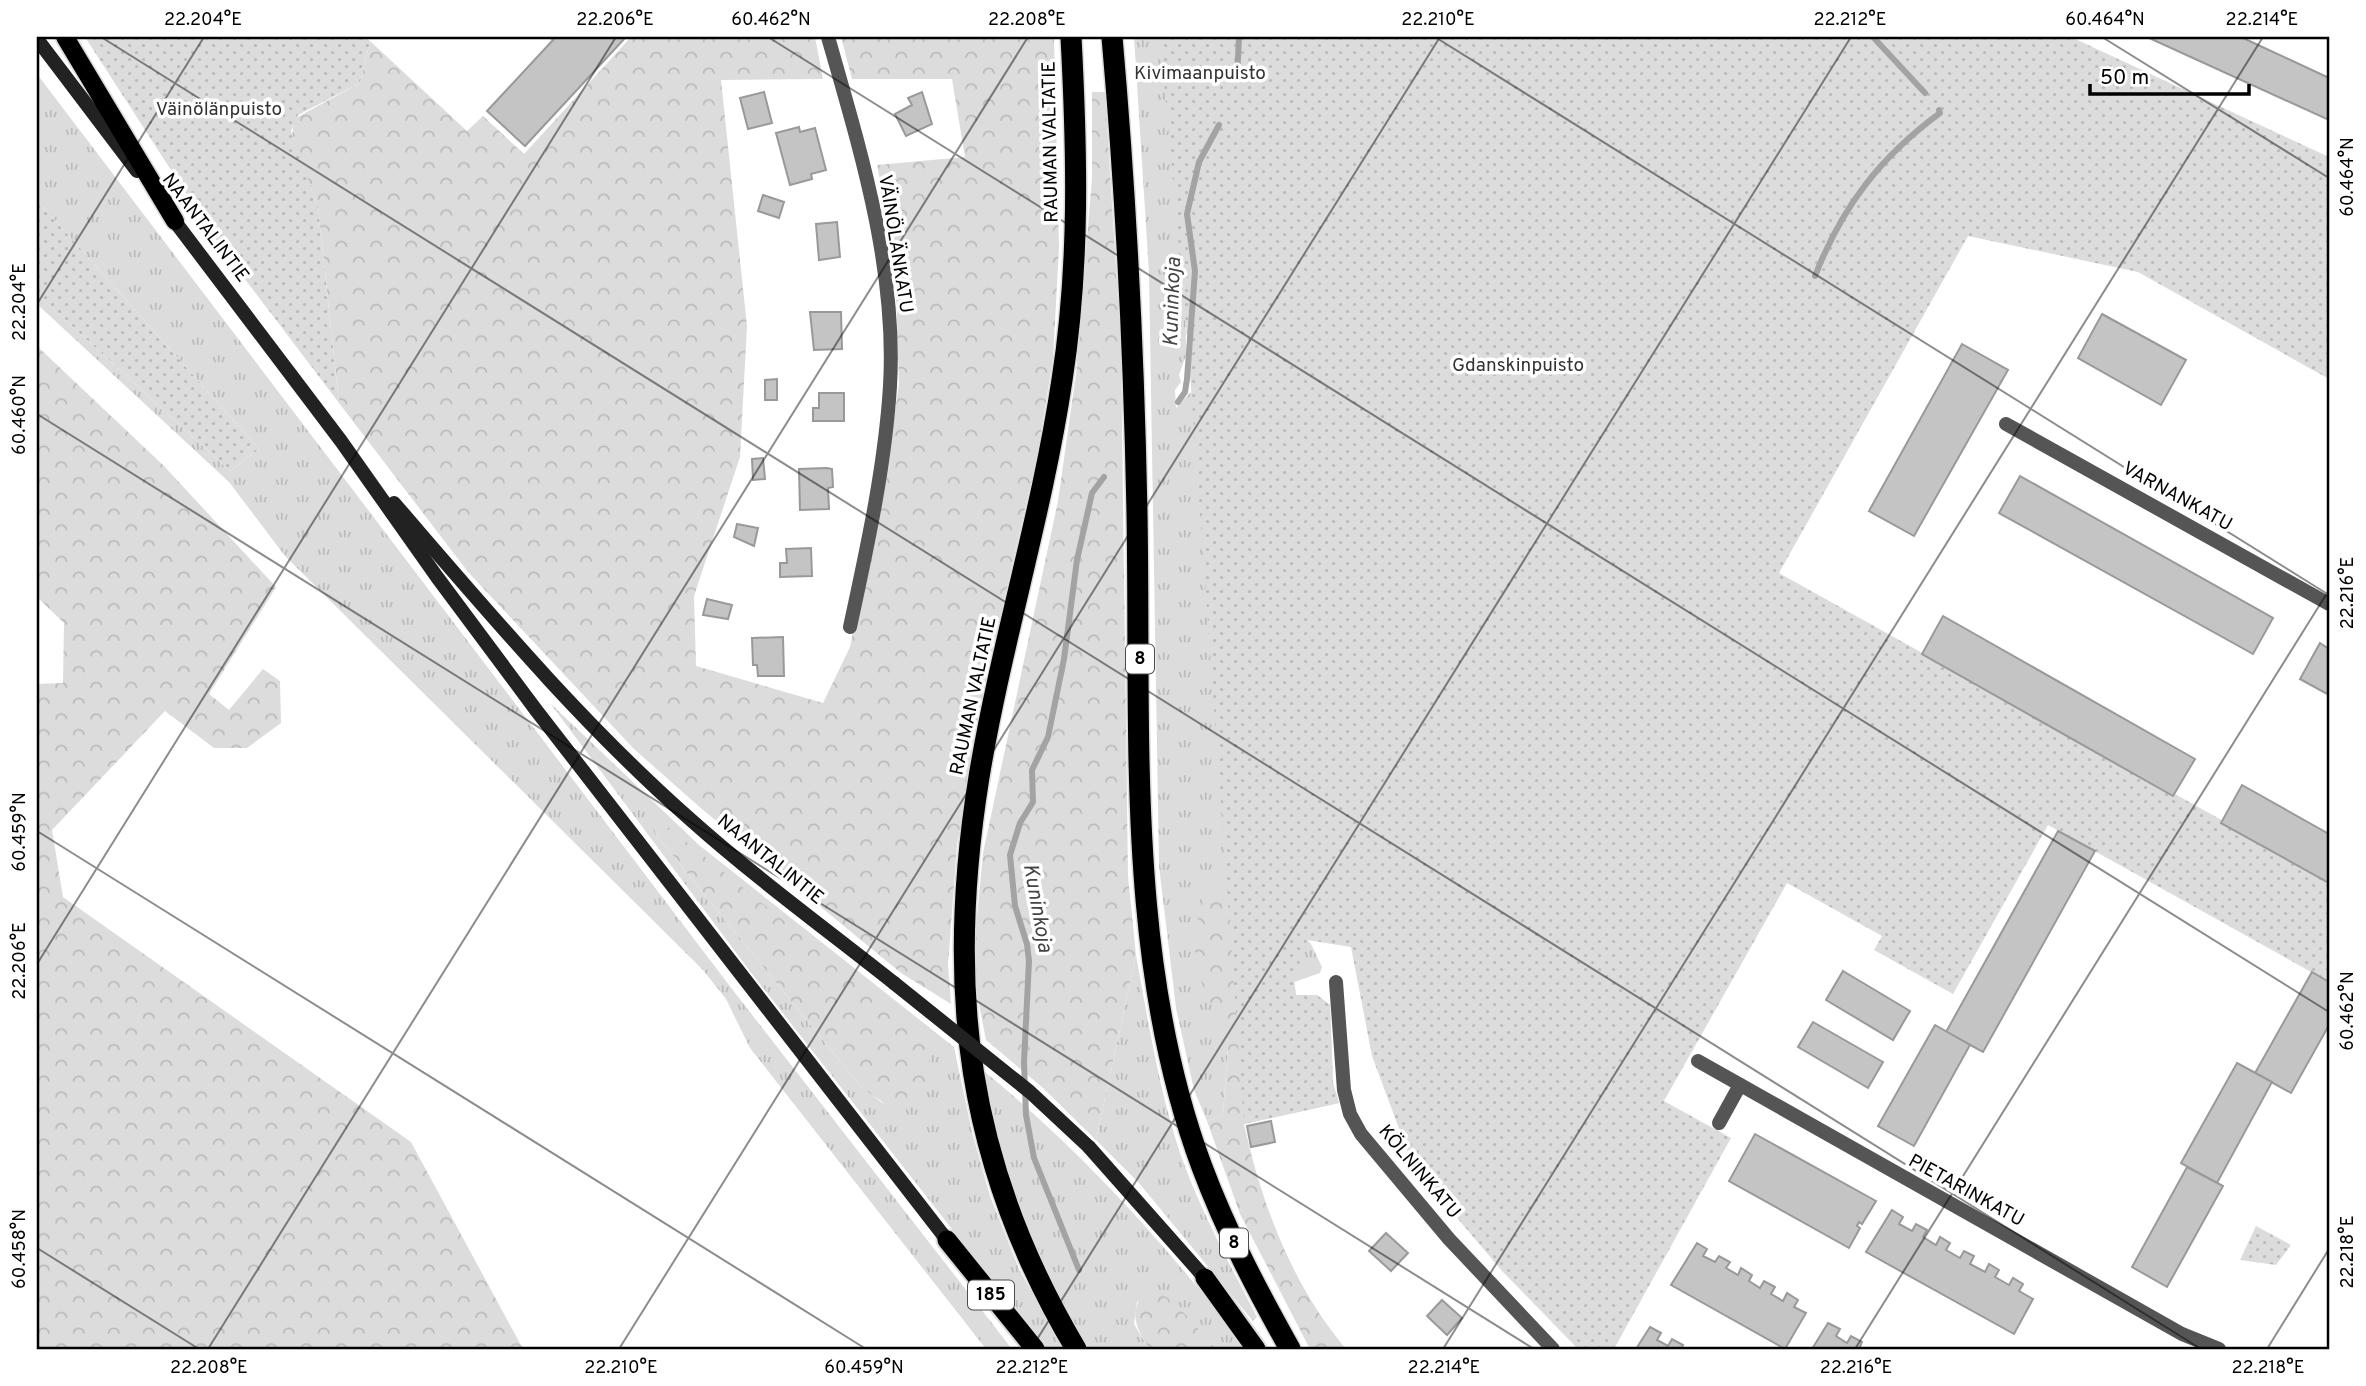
<svg xmlns="http://www.w3.org/2000/svg" width="2366" height="1386" font-family="Overpass,sans-serif">
<defs>
<pattern id="grass-tufts" width="24" height="20" patternUnits="userSpaceOnUse" patternTransform="scale(1.75)"><rect width="24" height="20" fill="#dcdcdc"/><path d="M3 7l-1-3M5 7V3M7 7l1-3M15 17l-1-3M17 17v-4M19 17l1-3" fill="none" stroke="#bbb"/></pattern>
<pattern id="forest-crowns" width="20" height="18" patternUnits="userSpaceOnUse" patternTransform="scale(1.75)"><rect width="20" height="18" fill="#dcdcdc"/><path d="M2 6a3 3 0 1 1 6 0M12 15a3 3 0 1 1 6 0" fill="none" stroke="#bbb"/></pattern>
<pattern id="park-dots" width="8" height="8" patternUnits="userSpaceOnUse" patternTransform="scale(1.75)"><rect width="8" height="8" fill="#dcdcdc"/><path d="M2 2h.1M6 6h.1" fill="none" stroke="#bbb" stroke-width="1.8" stroke-linecap="round"/></pattern>
</defs>
<rect width="100%" height="100%" fill="#fff"/>
<g fill="url(#grass-tufts)" fill-rule="evenodd">
<polygon points="1134,37 1183,37 1186,355 1179,375 1181,382 1175,390 1176,408 1190,393 1196,392 1252,885 1311,944 1322,967 1320,973 1215,1010 1228,1043 1223,1115 1207,1121 1194,1090 1176,1008 1159,866 1149,273"/>
<polygon points="37,74 732,989 1012,1349 986,1349 750,1048 726,999 703,970 285,556 229,482 37,304 37,294 230,471 259,449 37,200"/>
<path d="M550,703L699,845L954,1047L972,1132L990,1196L1019,1269L1063,1349H1046L749,970ZM655,827L884,1104L862,1088L656,835Z"/>
<path d="M1136,955C1148,1021 1159,1089 1180,1153C1200,1210 1229,1263 1257,1317L1253,1321L1139,1183L1096,1140Z"/>
<path d="M980,1068C1081,1150 1168,1246 1246,1349H1216L1201,1335L1137,1301L1134,1324L1149,1349H1086C1036,1255 1003,1173 980,1068Z"/>
</g>
<g fill="url(#forest-crowns)">
<polygon points="631,37 815,37 823,79 721,80 747,326 740,457 694,596 696,666 823,703 850,647 890,447 899,384 895,259 877,165 965,157 952,79 852,79 841,37 1054,37 1059,247 1053,359 1037,456 993,649 957,845 948,965 951,1004 901,973 703,810 634,749 468,572 339,403 318,207 292,138 294,119 360,83 370,41 467,131 483,116 524,154"/>
<polygon points="1092,92 1105,92 1121,348 1128,876 1136,955 1096,1140 1043,1088 986,1040 976,989 976,928 983,853 1058,501 1076,374 1092,178"/>
<polygon points="37,346 164,466 276,587 209,694 229,710 263,669 280,681 281,723 247,748 214,748 165,711 52,830 63,897 411,1142 523,1349 37,1349 37,684 63,683 64,623 37,597"/>
<path d="M659,825L668,827L919,1030L929,1058L932,1083C905,1113 893,1111 862,1088L656,835L655,827Z"/>
<path d="M1234,877L1291,961L1296,995H1317L1330,1005L1333,1083L1339,1103L1244,1124C1262,1205 1292,1285 1346,1349H1310L1240,1214L1207,1121L1223,1115L1228,1043L1194,965L1198,915L1206,894L1220,880Z"/>
<path d="M1155,1290L1174,1302L1216,1349H1149C1136,1328 1128,1312 1145,1291Z"/>
</g>
<g fill="url(#park-dots)">
<polygon points="85,37 365,37 370,41 360,83 298,115 291,131 318,207 339,403 222,249"/>
<polygon points="1160,37 2071,37 2329,157 2329,379 2138,272 1968,236 1779,573 2329,880 2329,982 2048,825 1953,994 1874,950 1882,936 1787,883 1664,1101 1731,1138 1614,1349 1578,1349 1503,1272 1413,1166 1372,1056 1351,947 1307,940 1294,980 1296,995 1317,995 1330,1005 1333,1083 1339,1103 1244,1124 1189,359"/>
<polygon points="37,200 259,449 230,471 37,294"/>
<polygon points="2256,1226 2291,1245 2276,1265 2240,1260"/>
</g>
<g fill="none" stroke-linecap="round" stroke-linejoin="round">
<g stroke="#a3a3a3" stroke-width="6">
<polyline points="1873,37 1925,93"/>
<polyline points="1237,79 1239,37"/>
<path d="M1815,276C1842,207 1880,157 1940,113L1939,110"/>
<polyline points="1178,402 1185,392 1187,379 1195,271 1187,214 1199,162 1219,125"/>
<polyline points="1079,1270 1034,1158 1026,1115 1024,1062 1029,961 1027,944 1015,906 1010,855 1020,823 1033,802 1032,770 1048,737 1064,659 1077,560 1092,493 1104,477"/>
</g>
</g>
<g fill="#c4c4c4" stroke="#999" stroke-width="2">
<polygon points="550,37 626,37 525,146 487,111 553,40"/>
<polygon points="2147,37 2241,37 2329,78 2329,120"/>
<polygon points="764,92 772,123 748,129 740,98"/>
<polygon points="922,92 932,124 906,136 895,114 912,105 908,98"/>
<polygon points="799,127 800,132 815,128 826,170 811,174 812,179 790,185 776,133"/>
<polygon points="763,195 784,202 779,218 758,211"/>
<polygon points="837,222 840,257 819,260 816,224"/>
<polygon points="810,312 841,312 842,349 814,350"/>
<polygon points="2102,314 2186,360 2161,405 2078,358"/>
<polygon points="1962,344 2008,370 1914,536 1869,511"/>
<polygon points="777,379 777,400 765,400 765,380"/>
<polygon points="819,393 844,393 844,421 813,421 813,408 819,408"/>
<polygon points="763,458 765,479 753,480 752,459"/>
<polygon points="827,468 832,469 833,487 828,488 829,509 800,510 799,469"/>
<polygon points="2020,476 2273,618 2253,654 1999,513"/>
<polygon points="737,524 758,528 754,546 734,537"/>
<polygon points="811,548 812,576 780,577 780,563 787,563 786,549"/>
<polygon points="707,599 732,605 728,619 703,615"/>
<polygon points="1943,616 2195,759 2173,796 1922,654"/>
<polygon points="783,637 784,676 758,676 757,665 753,665 752,638"/>
<polygon points="2320,643 2329,649 2329,695 2300,679"/>
<polygon points="2242,785 2329,834 2329,883 2221,823"/>
<polygon points="2058,831 2095,851 1983,1052 1946,1032"/>
<polygon points="1843,971 1910,1011 1893,1040 1826,1000"/>
<polygon points="2312,972 2329,982 2329,1025 2291,1093 2255,1073"/>
<polygon points="1813,1022 1883,1062 1868,1088 1798,1047"/>
<polygon points="1935,1025 1970,1045 1914,1146 1878,1126"/>
<polygon points="2237,1063 2272,1082 2217,1183 2181,1163"/>
<polygon points="1271,1121 1275,1142 1251,1147 1247,1126"/>
<polygon points="1755,1134 1876,1201 1862,1224 1859,1222 1857,1226 1860,1228 1849,1248 1729,1181"/>
<polygon points="2187,1167 2223,1186 2167,1287 2132,1267"/>
<polygon points="1892,1210 1903,1217 1899,1224 1912,1231 1916,1224 1927,1230 1923,1237 1936,1245 1940,1237 1950,1243 1946,1250 1960,1258 1964,1251 1974,1256 1970,1264 1985,1272 1989,1264 1999,1270 1995,1277 2009,1285 2013,1278 2023,1284 2019,1291 2033,1299 2014,1334 1866,1252"/>
<polygon points="1386,1233 1408,1253 1391,1271 1369,1251"/>
<polygon points="1697,1243 1707,1249 1703,1256 1715,1262 1719,1256 1730,1262 1726,1268 1738,1275 1741,1268 1752,1275 1749,1281 1760,1288 1764,1281 1775,1287 1771,1294 1783,1301 1787,1293 1798,1300 1794,1307 1806,1313 1785,1349 1671,1285"/>
<polygon points="1442,1300 1462,1318 1447,1335 1427,1316"/>
<polygon points="1828,1323 1840,1329 1836,1336 1847,1343 1851,1336 1862,1342 1859,1349 1812,1349"/>
<polygon points="1650,1327 1661,1333 1657,1340 1668,1346 1672,1339 1683,1345 1681,1349 1636,1349"/>
</g>
<g fill="none" stroke-linecap="round" stroke-linejoin="round">
<g stroke="#dbdbdb" stroke-width="21">
<polyline id="primary" points="65,37 175,221"/>
</g>
<g stroke="#dbdbdb" stroke-width="23">
<g id="trunk">
<polyline points="947,1240 1035,1349"/>
<polyline points="1205,1278 1256,1349"/>
</g>
</g>
<g stroke="#dbdbdb" stroke-width="24">
<g id="motorway">
<path d="M1071,37C1077,151 1080,266 1062,380C1042,514 1001,644 979,777C945,988 966,1164 1076,1349"/>
<path d="M1112,37C1126,196 1134,354 1137,514C1141,731 1125,961 1202,1167C1226,1231 1257,1290 1290,1349"/>
</g>
</g>
<g stroke="#555" stroke-width="14">
<path d="M828,37C860,149 897,268 890,386C885,467 867,548 850,627"/>
<polyline points="2006,424 2329,604"/>
<polyline points="1336,982 1344,1090 1350,1114 1361,1134 1449,1239 1553,1349"/>
<polyline points="1698,1061 2182,1334 2219,1349"/>
<polyline points="1719,1123 1740,1085"/>
</g>
<g stroke="#222" stroke-width="14">
<polyline points="37,39 137,171"/>
<polyline points="170,215 341,441 437,577 536,710 947,1240"/>
<path d="M394,503C489,613 582,724 691,820C756,878 826,929 894,983"/>
<polyline points="1089,1147 1205,1278"/>
</g>
<use href="#primary" stroke="#000" stroke-width="18"/>
<use href="#trunk" stroke="#000" stroke-width="19"/>
<use href="#motorway" stroke="#000" stroke-width="21"/>
<polyline stroke="#222" stroke-width="14" points="894,983 1030,1092 1089,1147"/>
</g>
<path fill="none" stroke="#000" stroke-width="2" stroke-opacity="0.45" d="M101,37L2201,1349M768,37L2329,1012M1435,37L2329,595M2102,37L2329,178M37,304L204,37M37,414L1534,1349M37,831L866,1349M37,964L616,37M37,1248L199,1349M208,1349L1028,37M619,1349L1440,37M1031,1349L1851,37M1443,1349L2263,37M1855,1349L2329,590M2267,1349L2329,1249"/>
<g text-anchor="middle" dominant-baseline="central" stroke-width="7" stroke-linejoin="round" paint-order="stroke">
<g fill="#fff" stroke="#4c4c4c" stroke-width="2">
<rect x="1126" y="644.5" width="28" height="29" rx="5"/>
<rect x="1220" y="1228.5" width="28" height="29" rx="5"/>
<rect x="968" y="1280.5" width="46" height="29" rx="5"/>
</g>
<g font-size="18" font-weight="bold" fill="#000">
<text x="1140" y="659">8</text>
<text x="1234" y="1243">8</text>
<text x="991" y="1295">185</text>
</g>
<g font-size="19" fill="#333" stroke="#fff">
<text x="1200" y="74">Kivimaanpuisto</text>
<text x="219" y="110">Väinölänpuisto</text>
<text x="1518" y="366">Gdanskinpuisto</text>
</g>
<g font-size="19" fill="#000" stroke="#fff">
<text transform="translate(1051 142) rotate(-91)">RAUMAN VALTATIE</text>
<text transform="translate(205 228) rotate(53)">NAANTALINTIE</text>
<text transform="translate(895 244) rotate(81)">VÄINÖLÄNKATU</text>
<text transform="translate(2177 497) rotate(29)">VARNANKATU</text>
<text transform="translate(974 696) rotate(-78)">RAUMAN VALTATIE</text>
<text transform="translate(770 860) rotate(39)">NAANTALINTIE</text>
<text transform="translate(1419 1172) rotate(50)">KÖLNINKATU</text>
<text transform="translate(1966 1191) rotate(29)">PIETARINKATU</text>
</g>
<g font-size="21" font-style="italic" fill="#444" stroke="#fff">
<text transform="translate(1173 302) rotate(-88)">Kuninkoja</text>
<text transform="translate(1037 908) rotate(80)">Kuninkoja</text>
</g>
</g>
<rect width="2366" height="1386" fill="none" stroke="#ffffff" stroke-width="77"/>
<path d="M2090 84v10h159v-10" fill="none" stroke="#000000" stroke-width="3.5"/>
<text x="2100" y="84" font-size="21" fill="#000000" stroke="#ffffff" stroke-width="5" paint-order="stroke">50 m</text>
<rect x="38" y="38" width="2290" height="1310" fill="none" stroke="#000" stroke-width="2.5"/>
<g font-size="18" text-anchor="middle" fill="#000">
<text x="203" y="25">22.204°E</text>
<text x="615" y="25">22.206°E</text>
<text x="771" y="25">60.462°N</text>
<text x="1027" y="25">22.208°E</text>
<text x="1438" y="25">22.210°E</text>
<text x="1850" y="25">22.212°E</text>
<text x="2105" y="25">60.464°N</text>
<text x="2262" y="25">22.214°E</text>
<text transform="translate(2347 177) rotate(-90)" y="6">60.464°N</text>
<text transform="translate(19 302) rotate(-90)" y="6">22.204°E</text>
<text transform="translate(19 415) rotate(-90)" y="6">60.460°N</text>
<text transform="translate(2347 593) rotate(-90)" y="6">22.216°E</text>
<text transform="translate(19 832) rotate(-90)" y="6">60.459°N</text>
<text transform="translate(19 961) rotate(-90)" y="6">22.206°E</text>
<text transform="translate(2347 1011) rotate(-90)" y="6">60.462°N</text>
<text transform="translate(19 1249) rotate(-90)" y="6">60.458°N</text>
<text transform="translate(2347 1252) rotate(-90)" y="6">22.218°E</text>
<text x="209" y="1373">22.208°E</text>
<text x="621" y="1373">22.210°E</text>
<text x="864" y="1373">60.459°N</text>
<text x="1032" y="1373">22.212°E</text>
<text x="1444" y="1373">22.214°E</text>
<text x="1856" y="1373">22.216°E</text>
<text x="2268" y="1373">22.218°E</text>
</g>
</svg>
